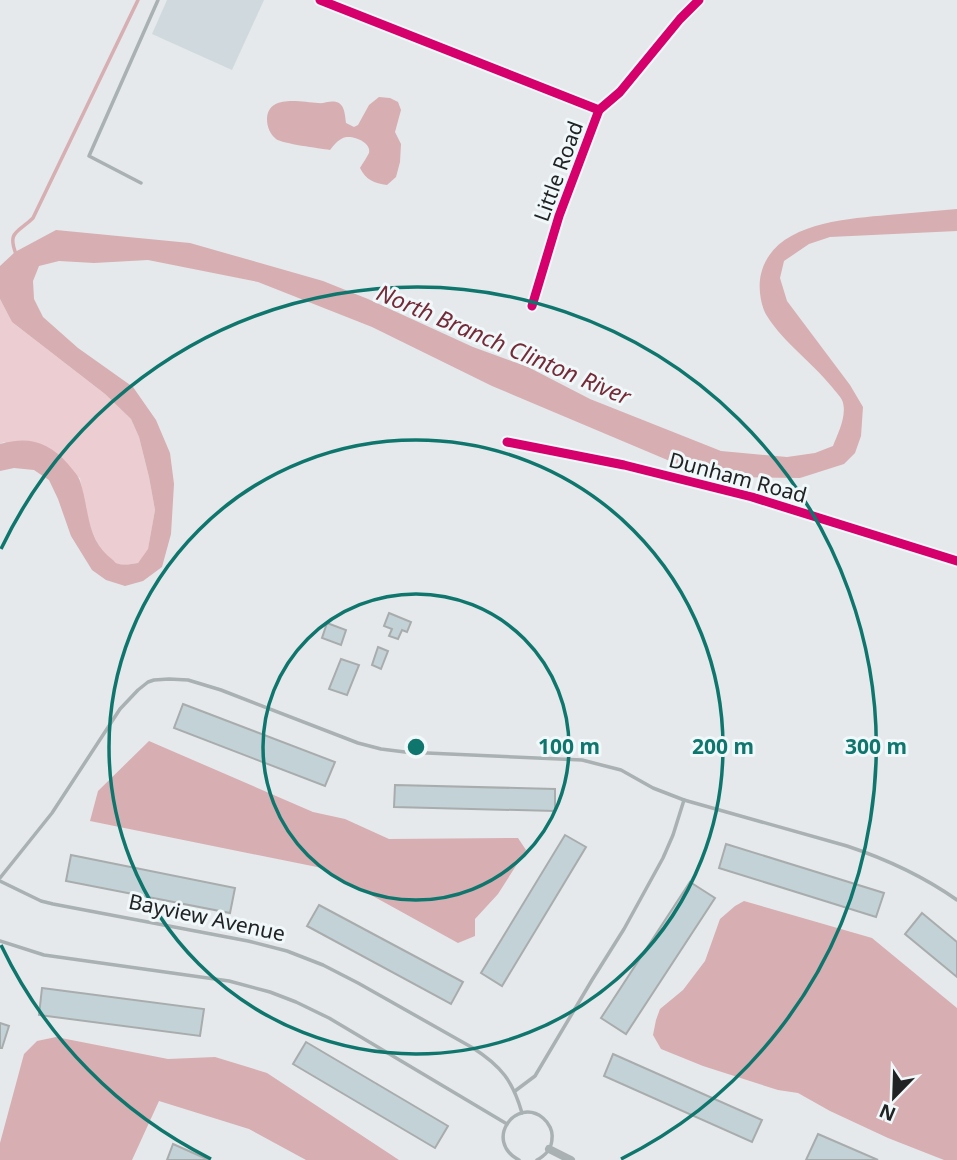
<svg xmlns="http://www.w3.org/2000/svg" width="957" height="1160" font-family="'Noto Sans',sans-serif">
<rect width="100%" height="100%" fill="#e5e9eb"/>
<polygon fill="#d0dade" points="167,0 264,0 232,70 152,34"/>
<path fill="#ecced2" d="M0,299L12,322L105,394L131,419L139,437L149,477L155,510L148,550L138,563C131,564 122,566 116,563C90,550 85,503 80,478L4,442L0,444Z"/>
<g fill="#d7aeb2">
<path d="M379,97L390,98L398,102L401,110L395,132L401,144L400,162L396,177L387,185C374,183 366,180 360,168C363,163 367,157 369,153C372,142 351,134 343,138C338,140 333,146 330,150C319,148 283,144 276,139C270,134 267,127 267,119C268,94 301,102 318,103C325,104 331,99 339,103C345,107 345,116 346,123L354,127L358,125L369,105Z"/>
<path d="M957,209V231L830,237L809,244L784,261L780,278L787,301L850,385L863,407L861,436L855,453L844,464L800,478L733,477L684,467L492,386L372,327L258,282L148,260L94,263L59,261L39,266L33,281L34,299L43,317L78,348L133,387L156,420L170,453L174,484L171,534L162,567L143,581L125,586L106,580L92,570L71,536L58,499L49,480L34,470L14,468L0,471V444C28,436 48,441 68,464C72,469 78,475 80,481C89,507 86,536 108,556C110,557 115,562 116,563C123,566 131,564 138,563L148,549L155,510L149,477L139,437L131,419L105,394L12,322L0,299V266L15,252L56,230L190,243L323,281L368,299L473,347L528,367L590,399L721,451L787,457L815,453L833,446C838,433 848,414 842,400C840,396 835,391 832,387C812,362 784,343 767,316C760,305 758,286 761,274C773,223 845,219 888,215C911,213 934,211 957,209Z"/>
<polygon points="149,741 313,812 345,819 389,839 518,838 526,850 498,894 475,919 475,936 458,943 322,868 90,821 98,791"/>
<polygon points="744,901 872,938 957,1008 957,1160 944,1160 888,1138 830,1111 798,1093 778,1090 703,1066 661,1049 653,1035 656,1020 660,1009 683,990 705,961 720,919 735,906"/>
<polygon points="56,1037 168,1059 215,1057 267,1073 399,1160 306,1160 249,1129 159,1101 132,1160 0,1160 0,1143 24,1054 37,1041"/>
</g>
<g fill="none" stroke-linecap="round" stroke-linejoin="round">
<path stroke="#d7aeb2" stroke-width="3.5" d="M16,254C7,231 18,233 33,218L138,0"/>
</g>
<g fill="#c3d2d6" stroke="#a9acad" stroke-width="2">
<polygon points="389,613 411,622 407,632 402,630 398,639 389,636 392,629 384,626"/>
<polygon points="327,623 346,630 341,645 322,638"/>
<polygon points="378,647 388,651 381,669 372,665"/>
<polygon points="341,659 359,665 347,695 329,689"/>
<polygon points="183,704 335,762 325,786 174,728"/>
<polygon points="395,785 555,789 555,811 394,807"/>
<polygon points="565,835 586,847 502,986 481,973"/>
<polygon points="726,844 884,893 876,917 719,868"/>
<polygon points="71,855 235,888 230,913 66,881"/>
<polygon points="690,882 715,898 626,1034 601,1018"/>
<polygon points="319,905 463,982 451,1004 307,926"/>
<polygon points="922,913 957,942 957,977 905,934"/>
<polygon points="42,988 204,1009 200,1036 39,1015"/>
<polygon points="0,1023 9,1026 2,1048 0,1048"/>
<polygon points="306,1042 448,1126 435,1148 293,1064"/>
<polygon points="613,1054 762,1120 752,1142 604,1076"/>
<polygon points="818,1134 878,1160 806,1160"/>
<polygon points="173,1144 209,1160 167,1160"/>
</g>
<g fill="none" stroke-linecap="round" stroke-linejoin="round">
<g stroke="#a9b1b3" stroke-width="3.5">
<polyline points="141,183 89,156 158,0"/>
<polyline points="0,878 52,813 120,709 138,690 148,682 154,680 169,679 188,680 221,690 358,743 381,749 405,752 582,760 621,770 653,788 684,800"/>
<path d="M0,881L41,901L53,904L248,941L287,951L323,965L358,983L473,1048C501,1066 513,1081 522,1113"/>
<polyline points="0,941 44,955 229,981 270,992 296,1002 329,1018 507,1124"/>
<path d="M515,1091L535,1076L592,980L624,929L663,858L673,835L684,800L847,846C886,859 923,876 957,900"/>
<path d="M519,1160C483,1141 516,1096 543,1118C549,1123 553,1131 552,1138C552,1149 546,1155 537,1160"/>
</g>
<g stroke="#a9b1b3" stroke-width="8">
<polyline points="320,0 599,110"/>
<polyline points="532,306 559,216 599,110 620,92 680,19 699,0"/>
<polyline points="507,442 624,465 752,497 957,561"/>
<polyline points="549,1149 571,1160"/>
</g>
<g stroke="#f0f8fa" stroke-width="13">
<g id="cycleway">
<polyline points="320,0 599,110"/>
<polyline points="532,306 559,216 599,110 620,92 680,19 699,0"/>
<polyline points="507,442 624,465 752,497 957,561"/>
</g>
</g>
<use href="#cycleway" stroke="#d6006c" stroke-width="9"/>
</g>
<g fill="none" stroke="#0f766e" stroke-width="3.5">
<circle cx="416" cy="747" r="153"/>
<circle cx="416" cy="747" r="307"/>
<path d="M211 1159A460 460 0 0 1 1 945M1 549A460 460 0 1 1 621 1159"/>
</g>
<g text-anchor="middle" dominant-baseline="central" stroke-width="6" stroke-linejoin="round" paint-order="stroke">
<g font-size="21" fill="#202223" stroke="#f0f8fa">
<text transform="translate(558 171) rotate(-70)">Little Road</text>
<text transform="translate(738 477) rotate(15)">Dunham Road</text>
<text transform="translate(207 917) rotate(12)">Bayview Avenue</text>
</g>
<g font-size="23" font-style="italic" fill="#742a37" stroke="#f0f8fa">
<text transform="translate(504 344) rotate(23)">North Branch Clinton River</text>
</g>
</g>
<circle cx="416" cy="747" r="10" fill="#0f766e" stroke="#f0f8fa" stroke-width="3.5"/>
<g font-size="21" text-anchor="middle" font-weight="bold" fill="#0f766e" stroke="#f0f8fa" stroke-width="6" stroke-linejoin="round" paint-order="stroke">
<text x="569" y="754">100 m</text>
<text x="723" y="754">200 m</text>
<text x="876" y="754">300 m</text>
</g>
<g transform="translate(894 1097) rotate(203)" stroke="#f0f8fa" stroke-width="5" paint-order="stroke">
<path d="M0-5L12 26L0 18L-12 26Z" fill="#202223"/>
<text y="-10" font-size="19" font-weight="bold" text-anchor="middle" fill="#202223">N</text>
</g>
</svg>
